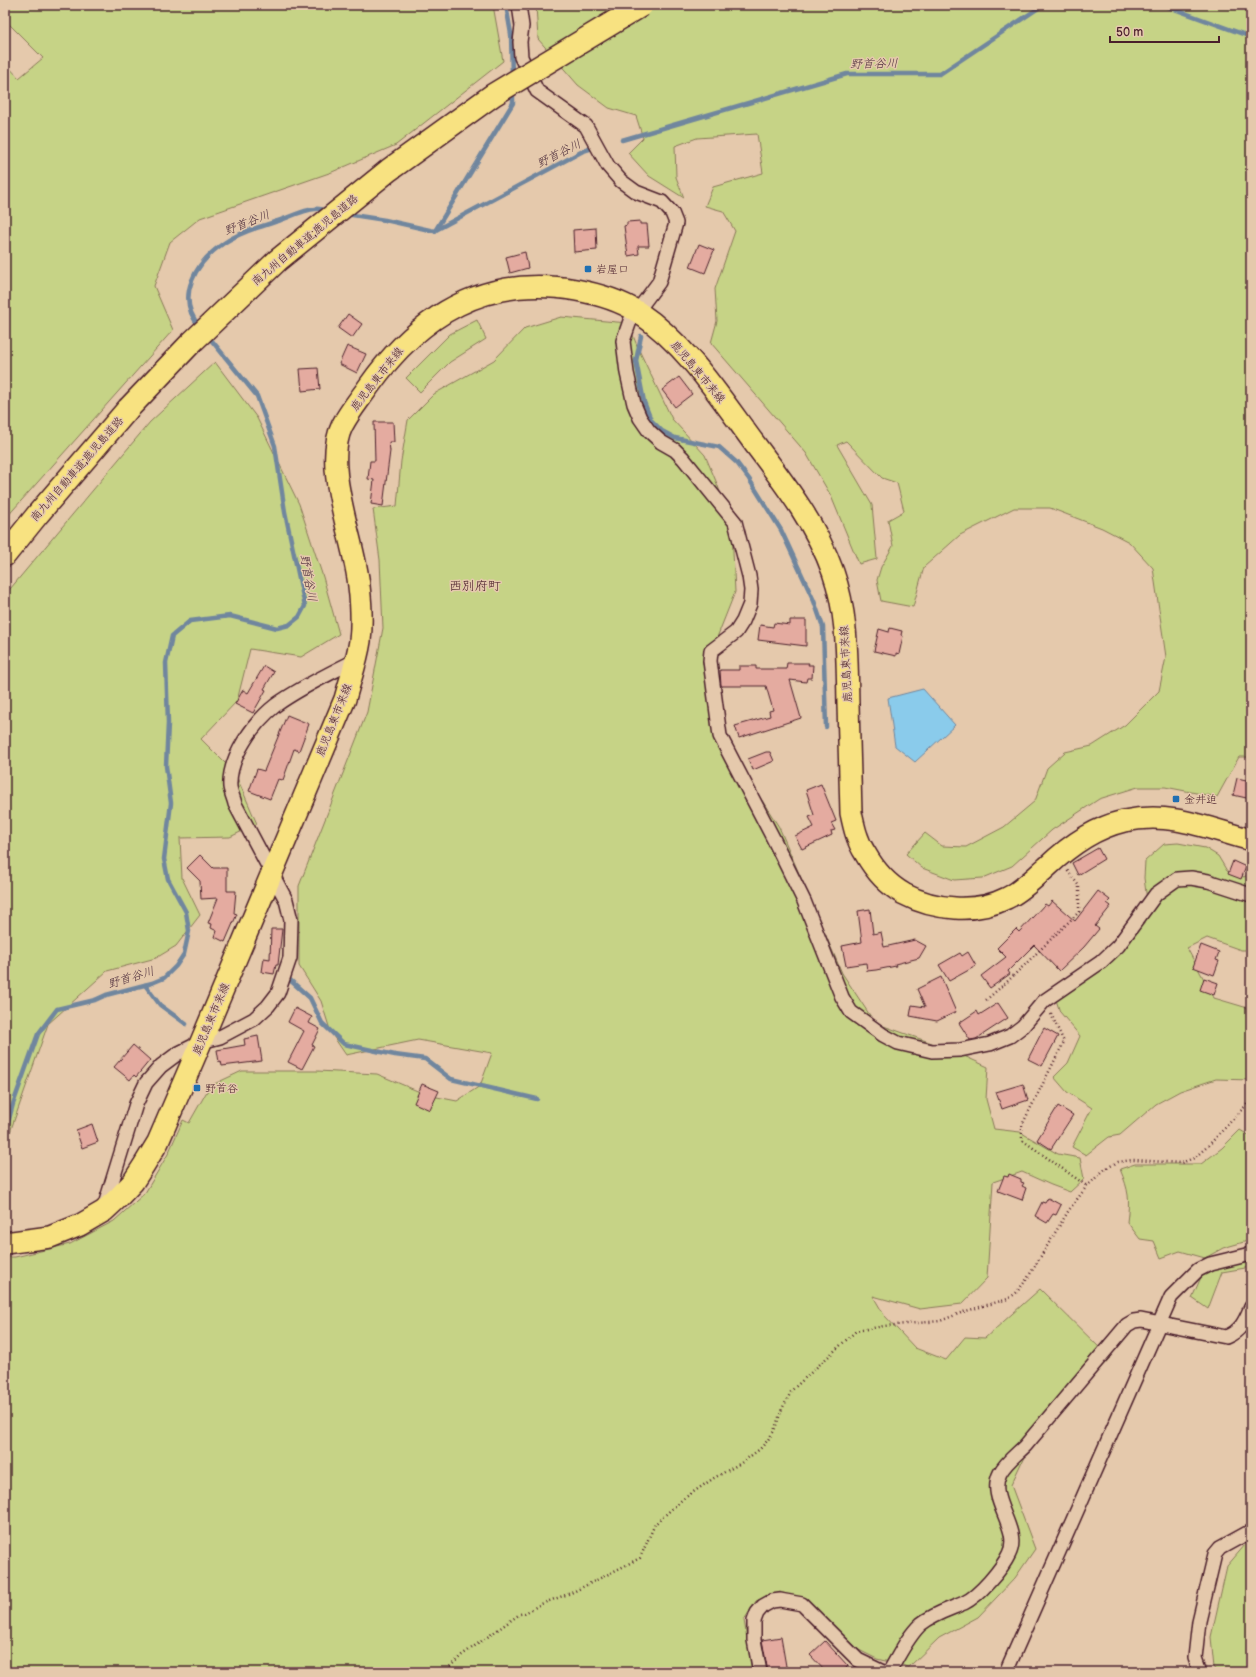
<svg xmlns="http://www.w3.org/2000/svg" width="1256" height="1677" font-family="'Balsamiq Sans','Klee One',sans-serif">
<rect width="100%" height="100%" fill="#e5c9ac"/>
<filter id="ink" filterUnits="userSpaceOnUse"><feTurbulence type="fractalNoise" baseFrequency=".025" numOctaves="2"/><feDisplacementMap in="SourceGraphic" scale="8" xChannelSelector="R" yChannelSelector="G"/><feConvolveMatrix kernelMatrix="1 2 1 2 8 2 1 2 1" color-interpolation-filters="sRGB"/></filter>
<g filter="url(#ink)">
<g fill="#c6d386" stroke="#887958">
<polygon points="5,5 493,5 503,61 396,145 332,172 200,218 170,242 154,286 173,330 5,519 5,63 19,78 43,58 5,20"/>
<polygon points="536,5 588,5 590,8 598,5 1251,5 1251,757 1239,757 1217,797 1165,787 1138,787 1099,799 1052,830 1012,866 983,878 954,880 922,868 906,854 925,833 942,846 966,847 1004,827 1035,801 1047,768 1065,752 1092,746 1125,725 1159,691 1166,657 1153,568 1129,542 1102,528 1050,508 1014,508 960,535 924,567 913,607 881,601 877,580 881,567 893,546 888,520 904,511 897,483 882,478 846,441 837,445 872,505 877,559 859,564 831,496 806,453 711,343 717,321 715,289 735,231 723,211 705,206 713,187 763,173 757,134 697,138 675,146 676,177 684,198 649,176 628,153 643,138 636,116 609,108 578,85 538,39"/>
<polygon points="561,317 628,323 638,348 672,419 705,455 718,486 732,531 735,592 718,635 712,707 733,755 779,827 842,973 875,1023 949,1049 988,1067 986,1099 994,1129 1020,1132 1058,1154 1080,1158 1084,1179 1070,1192 1051,1185 1022,1172 993,1182 987,1278 962,1304 920,1309 873,1296 884,1315 915,1348 946,1360 965,1337 985,1338 1040,1289 1110,1358 1032,1440 1011,1485 1035,1549 1015,1578 978,1617 939,1638 909,1667 877,1659 859,1650 808,1601 780,1592 756,1601 744,1620 752,1672 5,1672 5,1257 15,1257 70,1244 114,1221 145,1193 168,1154 183,1120 189,1123 210,1086 242,1071 317,1071 377,1074 427,1095 457,1101 480,1086 492,1053 418,1040 346,1055 331,1033 321,1001 299,966 299,886 367,712 383,628 380,560 373,509 397,506 401,461 408,420 434,394 494,360 525,328"/>
<polygon points="477,320 486,339 450,362 420,392 406,378 450,334"/>
<polygon points="215,362 257,418 299,504 323,577 339,634 301,657 250,649 237,701 201,739 235,773 257,824 230,837 180,838 182,878 200,915 176,946 156,958 107,971 48,1024 9,1135 5,1141 5,595 150,422"/>
<polygon points="1178,843 1205,848 1218,856 1227,871 1244,877 1251,873 1251,857 1251,950 1241,950 1207,938 1187,948 1214,998 1251,1009 1251,1080 1216,1079 1180,1091 1156,1104 1120,1135 1109,1137 1086,1155 1072,1147 1092,1108 1067,1092 1054,1077 1068,1063 1080,1036 1060,1012 1056,1000 1074,977 1110,944 1137,925 1148,907 1144,878 1145,861 1164,844"/>
<path d="M1240,1130L1250,1136L1251,1135V1240L1223,1248L1205,1258L1180,1251L1161,1258L1154,1241L1140,1239L1127,1222C1130,1199 1129,1191 1120,1169L1135,1164H1201L1222,1148Z"/>
<polygon points="1251,1252 1251,1267 1222,1272 1208,1309 1192,1298 1205,1268"/>
<polygon points="1251,1538 1251,1672 1218,1672 1214,1667 1211,1637 1227,1566"/>
</g>
<polygon fill="#8acbeb" stroke="#70869e" points="923,689 955,725 915,762 895,746 888,698"/>
<g fill="none" stroke-linecap="round" stroke-linejoin="round">
<g stroke="#70869e" stroke-width="4.5">
<polyline points="506,5 511,34 512,77"/>
<polyline points="1163,5 1251,37"/>
<polyline points="622,140 847,74 940,74 1043,5"/>
<polyline points="346,214 385,220 434,231 583,151 596,147"/>
<polyline points="435,231 513,103 513,90"/>
<path d="M200,327C174,297 196,262 224,243C240,232 260,227 278,221C287,218 306,209 315,209C319,208 324,210 327,211"/>
<polyline points="641,336 636,361 644,402 651,420 662,431 675,438 719,447 737,463 749,479 781,530 814,601 823,627 826,727"/>
<polyline points="290,980 310,998 322,1023 344,1044 395,1055 425,1059 451,1079 537,1099"/>
<polyline points="145,985 160,1005 186,1024"/>
<polyline points="5,1134 13,1104 38,1034 57,1009 95,1000 106,995 152,983 164,978 176,966 184,954 189,931 186,912 168,879 164,859 171,803 166,766 168,723 166,663 172,636 190,621 230,616 277,628 289,625 299,617 305,606 285,512 275,446 257,396 208,336"/>
</g>
</g>
<g fill="#e4aba0" stroke="#4a1f2b">
<polygon points="640,221 640,224 647,224 649,246 638,246 639,254 628,256 624,226 627,225 627,222"/>
<polygon points="596,228 597,250 574,252 573,230"/>
<polygon points="699,244 714,250 705,273 690,267"/>
<polygon points="525,252 528,268 510,273 506,257"/>
<polygon points="348,314 362,324 352,338 338,328"/>
<polygon points="347,346 366,354 357,373 339,364"/>
<polygon points="318,368 320,389 302,391 300,369"/>
<polygon points="679,377 692,394 675,407 662,390"/>
<polygon points="374,422 393,422 394,442 389,442 390,451 383,506 371,504 374,480 368,479 370,461 375,461"/>
<polygon points="790,620 806,620 806,646 758,640 760,625 773,627 774,623 790,625"/>
<polygon points="890,628 902,631 901,635 903,636 899,654 896,653 896,656 874,651 879,629 889,632"/>
<polygon points="787,663 809,663 808,665 813,665 812,678 807,678 806,682 790,680 801,718 739,738 735,726 770,716 769,711 773,710 766,686 721,686 720,670 739,670 739,666 756,666 756,669 786,669"/>
<polygon points="264,666 274,672 264,689 266,690 253,713 235,704 243,690 248,693"/>
<polygon points="287,715 309,724 299,751 294,749 283,780 278,779 270,799 249,791 257,769 264,771"/>
<polygon points="766,752 770,752 774,761 753,770 748,759"/>
<polygon points="1237,778 1251,781 1251,799 1233,795"/>
<polygon points="821,784 836,821 831,823 835,830 831,831 832,835 802,849 795,836 814,827 809,817 814,815 806,790"/>
<polygon points="1098,848 1104,859 1078,875 1072,863"/>
<polygon points="200,855 213,868 227,868 227,891 236,891 234,913 237,914 225,942 215,937 217,931 211,928 212,924 208,923 218,898 201,899 200,881 187,868"/>
<polygon points="1233,861 1246,867 1241,879 1228,874"/>
<polygon points="1098,891 1110,900 1107,903 1111,906 1095,926 1099,929 1084,947 1059,971 1034,945 1008,971 1010,974 990,988 981,976 1006,957 997,948 1016,929 1019,932 1045,904 1048,906 1052,901 1075,921"/>
<polygon points="870,909 873,934 881,932 884,947 915,940 926,946 919,958 895,964 896,966 876,970 867,971 866,963 846,966 842,946 862,942 858,911"/>
<polygon points="271,929 282,929 278,965 276,965 274,974 262,972 264,958 270,959"/>
<polygon points="1201,945 1219,952 1216,960 1219,961 1214,975 1193,967"/>
<polygon points="968,952 976,966 949,981 939,965 960,953 962,956"/>
<polygon points="941,977 956,1012 937,1021 910,1016 912,1005 925,1007 917,989"/>
<polygon points="1204,978 1218,983 1214,995 1200,990"/>
<polygon points="998,1003 1008,1018 976,1039 970,1040 959,1023 977,1011 979,1015"/>
<polygon points="295,1008 312,1017 309,1023 320,1029 312,1045 314,1046 302,1069 288,1062 304,1031 288,1022"/>
<polygon points="1044,1028 1058,1036 1042,1066 1028,1059"/>
<polygon points="258,1036 262,1061 222,1066 221,1061 219,1062 217,1050 245,1045 244,1039"/>
<polygon points="133,1045 150,1060 136,1077 134,1075 130,1080 114,1067"/>
<polygon points="422,1084 439,1091 430,1110 414,1103"/>
<polygon points="1023,1084 1028,1100 1002,1109 996,1092"/>
<polygon points="1058,1106 1073,1115 1051,1149 1037,1140"/>
<polygon points="92,1124 98,1142 82,1148 76,1130"/>
<polygon points="1009,1174 1021,1179 1021,1182 1024,1183 1022,1186 1026,1188 1022,1200 998,1191 1004,1176 1008,1177"/>
<polygon points="1048,1198 1061,1205 1056,1215 1053,1214 1047,1223 1035,1216 1042,1202 1045,1203"/>
<polygon points="781,1637 787,1672 768,1672 762,1640"/>
<polygon points="825,1641 848,1666 842,1672 826,1672 810,1655"/>
</g>
<g fill="none" stroke-linecap="round" stroke-linejoin="round">
<g stroke="#4a1f2b" stroke-width="16">
<g id="street">
<polyline points="519,5 522,26 520,42 521,57 537,91 586,126 608,166 621,181 636,192 662,202 672,213 676,223 659,282 630,321 623,341 627,373 634,404 640,418 649,431 661,442 675,450 683,458 735,522 749,576 751,590 750,604 743,621 736,632 711,651 710,661 720,736 773,838 804,901 842,997 851,1012 883,1035 898,1043 932,1051 960,1050 990,1044 1010,1036 1023,1026 1044,1001 1101,962 1118,946 1156,894 1177,879 1191,878 1208,881 1251,895"/>
<path d="M104,1208L136,1104L146,1083L161,1066L177,1054L201,1042L220,1037L254,1019L268,1006L278,993L290,958L291,920L286,900L235,804C234,799 231,793 230,787C228,758 254,722 276,705C301,687 329,674 356,660"/>
<polyline points="760,1672 754,1640 754,1621 757,1613 763,1606 772,1601 780,1600 802,1604 858,1660 883,1672"/>
<path d="M889,1672C899,1656 907,1637 921,1624C933,1614 950,1609 964,1603C979,1596 1002,1569 1009,1554C1022,1528 986,1500 1000,1473C1006,1462 1017,1454 1025,1446L1127,1325L1134,1321L1141,1320L1226,1337C1241,1331 1245,1321 1251,1307"/>
<polyline points="1006,1672 1171,1297 1198,1270 1210,1264 1251,1254"/>
<polyline points="1200,1672 1195,1658 1199,1621 1215,1554 1220,1548 1251,1531"/>
</g>
</g>
<g stroke="#4a1f2b" stroke-width="24">
<path id="primary" d="M5,1243L50,1237L80,1225L104,1211L118,1198L133,1182L144,1165L158,1142L201,1042L345,699C350,680 357,661 360,641C362,624 361,603 359,586C355,541 322,467 342,426C349,412 360,399 369,386C420,314 486,274 576,290C598,294 619,300 638,312C687,345 720,397 754,443C784,483 816,524 833,572C848,614 847,660 848,704C849,740 850,777 851,813C854,827 857,841 865,853C874,869 888,885 904,894C934,910 976,914 1007,898C1022,891 1034,878 1047,867C1069,846 1094,828 1124,821C1172,811 1206,828 1251,840"/>
</g>
<g stroke="#4a1f2b" stroke-width="25">
<polyline id="highway" points="5,555 38,514 128,409"/>
</g>
<g stroke="#4a1f2b" stroke-width="2.5" stroke-dasharray="1 3" stroke-linecap="butt">
<polyline points="986,1000 1008,981 1079,912 1079,886 1067,870"/>
<polyline points="1051,1014 1064,1042 1022,1125 1022,1140 1087,1186"/>
<polyline points="444,1672 462,1655 520,1614 525,1613 541,1604 571,1593 640,1558 655,1524 683,1499 714,1478 741,1463 760,1449 767,1441 774,1431 782,1409 792,1390 856,1331 884,1326 940,1321 966,1311 1008,1299 1016,1293 1027,1279 1069,1210 1087,1186 1105,1169 1118,1162 1133,1160 1181,1163 1194,1158 1207,1147 1251,1100"/>
</g>
<use href="#street" stroke="#e5c9ac" stroke-width="13"/>
<use href="#primary" stroke="#f8e281" stroke-width="21"/>
<use href="#highway" stroke="#f8e281" stroke-width="22"/>
<g stroke="#4a1f2b" stroke-width="25" stroke-linecap="butt">
<polyline id="highway-bridge" points="128,409 190,344 278,260 389,170 493,95 642,5"/>
</g>
<use href="#highway-bridge" stroke="#f8e281" stroke-width="22"/>
</g>
</g>
<g fill="#1f6fb2" stroke="#e5c9ac" stroke-width="1.5">
<rect x="584" y="265" width="8" height="8" rx="2"/>
<rect x="1172" y="795" width="8" height="8" rx="2"/>
<rect x="193" y="1084" width="8" height="8" rx="2"/>
</g>
<g text-anchor="middle" dominant-baseline="central" stroke-width="3" stroke-linejoin="round" paint-order="stroke">
<g font-size="11" fill="#4a1f2b" stroke="#e5c9ac">
<text transform="translate(305 240) rotate(-40)">南九州自動車道;鹿児島道路</text>
<text transform="translate(698 372) rotate(50)">鹿児島東市来線</text>
<text transform="translate(377 379) rotate(-52)">鹿児島東市来線</text>
<text transform="translate(77 469) rotate(-49)">南九州自動車道;鹿児島道路</text>
<text transform="translate(846 664) rotate(-93)">鹿児島東市来線</text>
<text transform="translate(334 720) rotate(-68)">鹿児島東市来線</text>
<text transform="translate(211 1019) rotate(-67)">鹿児島東市来線</text>
</g>
<g font-size="11" fill="#4a1f2b" stroke="#e5c9ac" text-anchor="start">
<text x="596" y="269">岩屋口</text>
<text x="1184" y="799">金井迫</text>
<text x="205" y="1088">野首谷</text>
</g>
<g font-size="12" font-style="italic" fill="#50303e" stroke="#e5c9ac">
<text transform="translate(874 64) rotate(-1)">野首谷川</text>
<text transform="translate(559 154) rotate(-27)">野首谷川</text>
<text transform="translate(247 223) rotate(-22)">野首谷川</text>
<text transform="translate(308 578) rotate(80)">野首谷川</text>
<text transform="translate(131 978) rotate(-17)">野首谷川</text>
</g>
<g font-size="13" fill="#4a1f2b" stroke="#e5c9ac">
<text x="475" y="586">西別府町</text>
</g>
</g>
<rect width="1256" height="1677" fill="none" stroke="#e5c9ac" stroke-width="20"/>
<rect x="10" y="10" width="1236" height="1657" fill="none" stroke="#4a1f2b" stroke-width="1.5" filter="url(#ink)"/>
<path d="M1110 36v6h109v-6" fill="none" stroke="#4a1f2b" stroke-width="2"/>
<text x="1116" y="36" font-size="12" fill="#4a1f2b" stroke="#e5c9ac" stroke-width="3" paint-order="stroke">50 m</text>
</svg>
